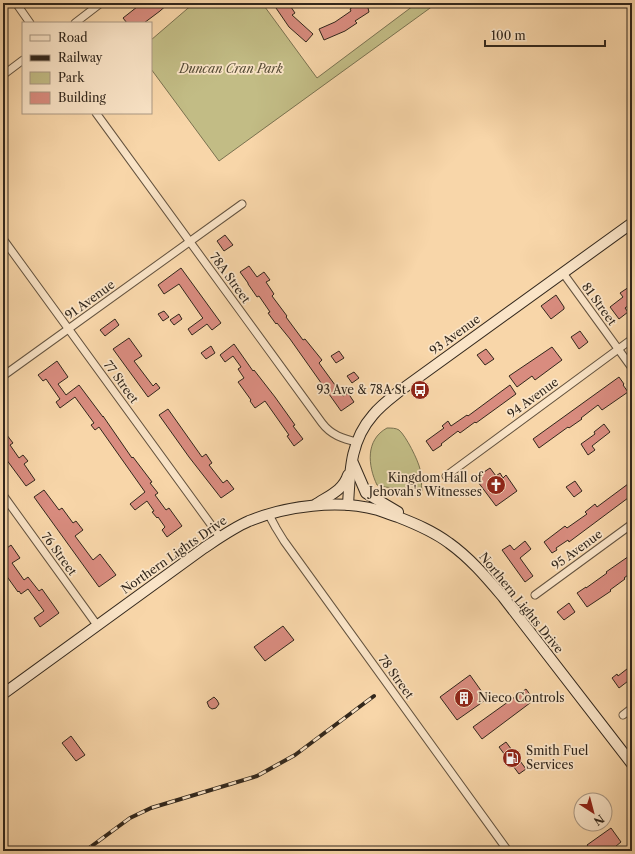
<svg xmlns="http://www.w3.org/2000/svg" width="635" height="854" viewBox="0 0 635 854" font-family="'Libre Caslon Text',serif">
	<style>
		.green { fill: #c2bc85; stroke: #7a7250 }
		.building { fill: #d98c7f; stroke: #32271c }
		.lines { fill: none; stroke-linecap: round; stroke-linejoin: round }
		.street-casing { stroke: #64533f; stroke-width: 9 }
		.secondary-casing { stroke: #32271c; stroke-width: 12 }
		.street { stroke: #fae4c7; stroke-width: 7 }
		.secondary { stroke: #fae4c7; stroke-width: 10 }
		.rail-casing { stroke: #32271c; stroke-width: 4 }
		.rail { stroke: #fae4c7; stroke-width: 2.5; stroke-dasharray: 8; stroke-linecap: butt }
		.labels { text-anchor: middle; stroke-width: 3.5; stroke-linejoin: round; paint-order: stroke }
		.park-label { font-size: 12px; font-style: italic; fill: #564c36; stroke: #fae4c7 }
		.street-label { font-size: 12px; fill: #32271c; stroke: #fae4c7 }
		.poi-label { font-size: 12px; fill: #32271c; stroke: #fae4c7; text-anchor: end }
	</style>
	<rect width="100%" height="100%" fill="#f8d6a9"/>
	<filter id="stains"><feTurbulence type="fractalNoise" baseFrequency=".005" numOctaves="4"/><feColorMatrix values="0 0 0 0 .2 0 0 0 0 .09 0 0 0 0 .02 0 0 0 .5 -.17"/></filter>
	<radialGradient id="worn" r=".72"><stop offset=".6" stop-color="#630" stop-opacity="0"/><stop offset="1" stop-color="#630" stop-opacity=".3"/></radialGradient>
	<g class="green">
		<polygon points="194,3 262,3 317,78 417,3 437,3 219,161 151,69 151,40"/>
		<path d="M387,428C391,428 396,428 399,430C406,436 418,460 420,469C422,476 421,484 422,491L385,487L377,485C368,466 365,440 387,428Z"/>
	</g>
	<g class="building">
		<polygon points="142,3 169,3 160,11 144,23 127,23 123,18"/>
		<polygon points="283,3 297,3 291,7 295,13 292,15 313,34 306,42 289,27 276,8"/>
		<polygon points="358,3 375,3 368,8 369,12 355,21 357,23 345,31 324,40 319,29 335,22 351,11 350,9"/>
		<polygon points="225,235 233,245 224,251 217,241"/>
		<polygon points="249,266 257,277 264,272 270,280 266,282 274,294 272,296 287,316 286,317 303,340 305,339 322,360 319,363 343,396 348,393 354,402 341,411 290,339 277,323 276,324 268,313 270,312 259,296 257,297 248,284 248,283 240,272"/>
		<polygon points="181,268 221,323 212,330 207,324 192,335 188,329 203,318 202,317 179,284 164,294 158,285"/>
		<polygon points="632,285 632,303 625,308 628,312 619,319 610,307 623,297 620,293"/>
		<polygon points="556,295 564,307 564,309 551,319 541,306"/>
		<polygon points="164,311 169,317 163,321 158,314"/>
		<polygon points="179,314 182,319 174,325 170,320"/>
		<polygon points="115,319 119,325 105,336 100,330"/>
		<polygon points="580,331 588,342 579,349 571,337"/>
		<polygon points="129,338 142,356 134,361 153,386 156,383 160,388 148,397 113,349"/>
		<polygon points="234,344 253,371 254,370 275,397 295,425 293,426 303,439 294,446 287,436 289,435 265,401 255,408 250,401 251,400 238,382 244,378 238,369 241,367 233,356 225,362 220,355"/>
		<polygon points="211,346 215,353 206,359 201,353"/>
		<polygon points="552,347 562,360 535,380 532,376 517,387 509,376"/>
		<polygon points="486,349 494,359 485,365 477,355"/>
		<polygon points="339,351 344,358 336,363 331,356"/>
		<polygon points="57,361 68,377 58,384 66,395 79,385 103,417 103,416 132,458 133,457 152,482 150,483 158,493 155,495 166,510 169,508 182,526 167,537 162,530 165,527 158,517 157,518 152,512 154,511 147,501 135,510 130,504 145,492 99,427 95,430 91,425 94,423 75,397 60,408 56,402 60,399 46,379 43,381 38,375"/>
		<polygon points="354,372 359,378 352,383 347,376"/>
		<polygon points="619,377 624,384 623,385 628,392 602,410 598,405 581,418 582,419 569,428 568,427 539,448 533,439"/>
		<polygon points="510,385 516,394 476,423 475,422 460,433 458,431 441,444 442,445 433,451 426,441 444,428 442,426 448,421 451,426 467,415 468,416 495,396"/>
		<polygon points="168,409 202,457 206,454 212,463 209,465 223,483 227,480 234,489 221,498 189,457 159,415"/>
		<polygon points="604,424 610,432 592,446 595,450 588,455 581,444 595,434 594,432"/>
		<polygon points="3,430 13,443 10,445 19,458 23,455 28,461 24,464 35,480 26,486 3,455"/>
		<polygon points="490,468 496,476 500,473 503,478 506,475 517,491 496,506 475,478"/>
		<polygon points="575,481 582,491 574,497 566,487"/>
		<polygon points="632,481 632,495 569,542 568,540 556,548 557,550 552,553 544,542 565,526 567,528 587,514 585,512 595,504 597,507"/>
		<polygon points="44,490 59,510 62,508 73,523 76,521 83,530 75,536 93,560 100,554 116,575 99,587 34,497"/>
		<polygon points="525,541 531,549 520,558 533,576 525,582 502,550 510,545 514,550"/>
		<polygon points="11,545 20,558 12,563 24,580 28,577 39,591 42,589 59,613 40,627 34,618 44,611 28,589 21,594 19,591 18,592 3,571 3,551"/>
		<polygon points="632,554 632,572 624,578 625,579 610,590 611,591 587,607 577,593 586,587 586,588 607,573 606,572"/>
		<polygon points="569,603 575,612 564,620 557,612"/>
		<polygon points="283,626 294,640 265,661 254,647"/>
		<polygon points="632,665 632,678 619,688 612,678 617,674 618,676"/>
		<polygon points="470,675 487,699 457,720 440,697"/>
		<polygon points="526,689 534,700 482,739 473,727"/>
		<polygon points="214,697 217,700 219,704 216,708 212,709 209,707 207,702"/>
		<polygon points="71,736 85,755 76,761 62,743"/>
		<polygon points="506,742 526,769 519,774 499,747"/>
		<polygon points="611,828 621,842 610,851 591,851 587,845"/>
	</g>
	<g class="lines">
		<g class="street-casing">
			<g id="street">
				<polyline points="16,3 30,23"/>
				<polyline points="75,23 101,3"/>
				<polyline points="3,75 23,60"/>
				<path d="M96,113L322,423C331,435 343,439 357,442"/>
				<polyline points="3,239 220,537"/>
				<polyline points="563,273 632,368"/>
				<polyline points="3,376 242,204"/>
				<polyline points="446,476 632,339"/>
				<polyline points="3,495 97,625"/>
				<polyline points="269,515 276,528 284,541 508,851"/>
				<polyline points="535,595 632,524"/>
				<polyline points="623,715 632,708"/>
			</g>
		</g>
		<g class="secondary-casing">
			<g id="secondary">
				<polyline points="353,463 366,493 398,512"/>
				<path d="M315,505C328,496 343,491 348,475"/>
				<path d="M348,505C350,472 350,441 373,415C381,405 391,398 401,390L632,223"/>
				<path d="M3,694L204,548C219,538 233,528 249,521C286,506 338,499 378,510C384,512 391,515 398,517C416,524 433,531 449,543C470,558 486,577 503,597L632,764"/>
			</g>
		</g>
		<use href="#street" class="street"/>
		<use href="#secondary" class="secondary"/>
		<g class="rail-casing">
			<polyline id="rail" points="85,851 130,818 151,808 257,776 295,755 374,696"/>
		</g>
		<use href="#rail" class="rail"/>
	</g>
	<defs>
		<g id="bus-disc" transform="scale(1)"><circle r="9.5" fill="#8f2418" stroke="#fae4c7"/><path d="M-5-6H5V4H4V6H2V4H-2V6H-4V4H-5ZM-3.5-4V0h7V-4ZM-3.5 1.2v1.5H-2V1.2ZM2 1.2v1.5H3.5V1.2Z" fill="#fff"/></g>
		<g id="church-disc" transform="scale(1)"><circle r="9.5" fill="#8f2418" stroke="#fae4c7"/><path d="M-1.2-6h2.4v3.5h3.3v2.4h-3.3V6h-2.4V-.1h-3.3v-2.4h3.3Z" fill="#fff"/></g>
		<g id="building-disc" transform="scale(1)"><circle r="9.5" fill="#8f2418" stroke="#fae4c7"/><path d="M-4-6H4V6H1V3H-1V6H-4ZM-2.5-4.3h1.7v1.8h-1.7ZM.8-4.3h1.7v1.8H.8ZM-2.5-1h1.7V.8h-1.7ZM.8-1h1.7V.8H.8Z" fill="#fff"/></g>
		<g id="fuel-disc" transform="scale(1)"><circle r="9.5" fill="#8f2418" stroke="#fae4c7"/><path d="M-5.5-6h7V0h2V4h1.3V-2.5L3-4.5l.8-.8L6-3V5H2.5V1h-1V6h-7ZM-4.2-4.7v3.2H.2V-4.7Z" fill="#fff"/></g>
	</defs>
	<g fill-rule="evenodd">
		<use href="#bus-disc" x="420" y="390"/>
		<use href="#church-disc" x="496" y="485"/>
		<use href="#building-disc" x="464" y="698"/>
		<use href="#fuel-disc" x="512" y="758"/>
	</g>
	<g class="labels">
		<g class="park-label">
			<text x="231" y="73">Duncan Cran Park</text>
		</g>
		<g class="street-label">
			<text transform="translate(230 278) rotate(54)" y="4">78A Street</text>
			<text transform="translate(90 300) rotate(-36)" y="4">91 Avenue</text>
			<text transform="translate(599 304) rotate(54)" y="4">81 Street</text>
			<text transform="translate(455 335) rotate(-36)" y="4">93 Avenue</text>
			<text transform="translate(121 382) rotate(54)" y="4">77 Street</text>
			<text transform="translate(533 398) rotate(-36)" y="4">94 Avenue</text>
			<text transform="translate(577 550) rotate(-36)" y="4">95 Avenue</text>
			<text transform="translate(59 554) rotate(54)" y="4">76 Street</text>
			<text transform="translate(174 555) rotate(-35)" y="4">Northern Lights Drive</text>
			<text transform="translate(521 603) rotate(51)" y="4">Northern Lights Drive</text>
			<text transform="translate(396 677) rotate(54)" y="4">78 Street</text>
		</g>
		<g class="poi-label">
			<text x="406" y="394">93 Ave &amp; 78A St</text>
			<text x="482" y="482">Kingdom Hall of<tspan x="482" dy="14">Jehovah's Witnesses</tspan></text>
			<text x="478" y="702" text-anchor="start">Nieco Controls</text>
			<text x="526" y="755" text-anchor="start">Smith Fuel<tspan x="526" dy="14">Services</tspan></text>
		</g>
	</g>
	<rect width="635" height="854" fill="none" stroke="#f8d6a9" stroke-width="16"/>
	<rect x="4" y="4" width="627" height="846" fill="none" stroke="#32271c" stroke-width="2"/>
	<rect x="8" y="8" width="619" height="838" fill="none" stroke="#32271c"/>
	<rect x="22" y="22" width="130" height="92" fill="#fae4c7" stroke="#aa9883"/>
	<rect x="30" y="35" width="20" height="6" fill="#fae4c7" stroke="#aa9883"/>
	<text x="58" y="42" font-size="12" fill="#32271c">Road</text>
	<rect x="30" y="55" width="20" height="6" fill="#32271c" stroke="#aa9883"/>
	<text x="58" y="62" font-size="12" fill="#32271c">Railway</text>
	<rect x="30" y="72" width="20" height="12" fill="#c2bc85" stroke="#aa9883"/>
	<text x="58" y="82" font-size="12" fill="#32271c">Park</text>
	<rect x="30" y="92" width="20" height="12" fill="#d98c7f" stroke="#aa9883"/>
	<text x="58" y="102" font-size="12" fill="#32271c">Building</text>
	<g transform="translate(593 812) rotate(144)"><circle r="19" fill="#fae4c7" stroke="#aa9883"/>
	<path d="M0-3L7 15L0 10L-7 15Z" fill="#8f2418"/>
	<text y="-6" font-size="11" font-weight="bold" text-anchor="middle" fill="#32271c">N</text>
	</g>
	<path d="M485 40v6h120v-6" fill="none" stroke="#32271c" stroke-width="2"/>
	<text x="491" y="40" font-size="12" fill="#32271c" stroke="#fae4c7" stroke-width="3" paint-order="stroke">100 m</text>
	<rect width="100%" height="100%" filter="url(#stains)"/>
	<rect width="100%" height="100%" fill="url(#worn)"/>
</svg>
